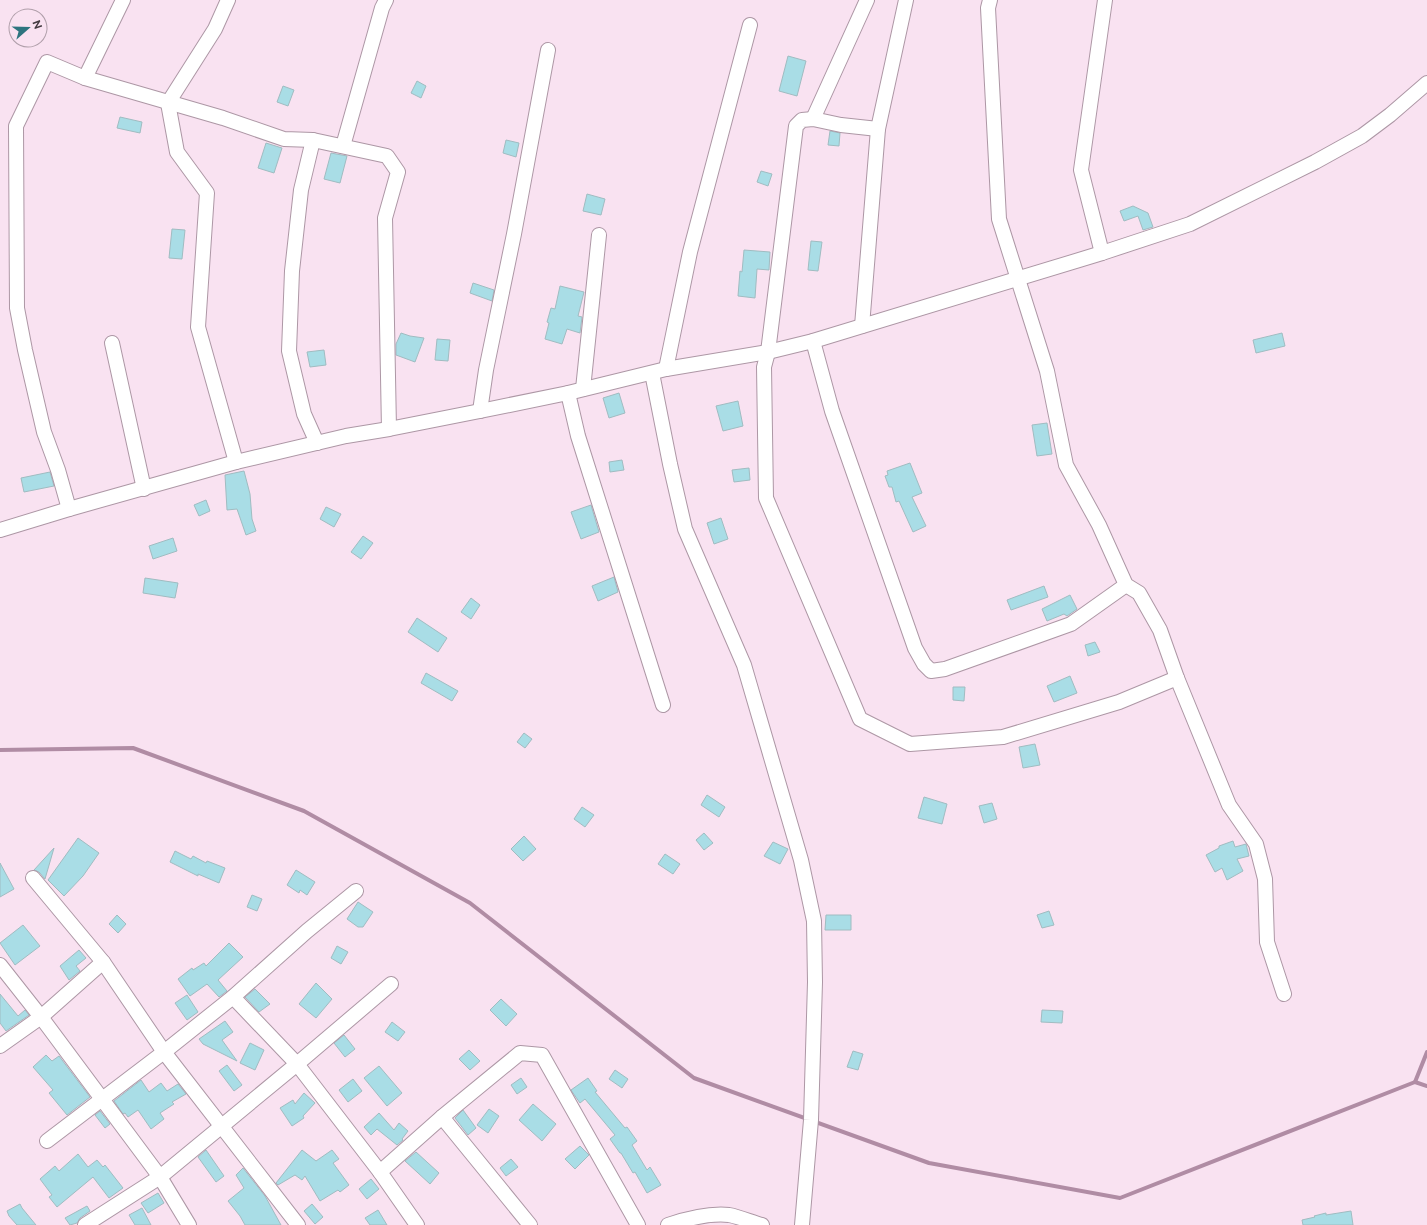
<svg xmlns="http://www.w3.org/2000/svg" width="1427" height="1225" viewBox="0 0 1427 1225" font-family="Raleway,sans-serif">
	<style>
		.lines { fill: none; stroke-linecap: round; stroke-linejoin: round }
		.stream { stroke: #b08ca4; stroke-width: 4 }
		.building { fill: #a9dde6; stroke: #a0bcc1 }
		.minor-casing { stroke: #ad97a5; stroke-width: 16 }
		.minor { stroke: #fff; stroke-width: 14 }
	</style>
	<rect width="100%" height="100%" fill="#f9e2f1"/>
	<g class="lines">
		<g class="stream">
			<polyline points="0,750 133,748 304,811 470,903 694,1078 929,1163 1120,1198 1415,1082 1427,1086"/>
			<polyline points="1415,1082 1427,1052"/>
		</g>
	</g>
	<g class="building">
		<polygon points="788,56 806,61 797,96 779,91"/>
		<polygon points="417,81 426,86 421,98 411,93"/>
		<polygon points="283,86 294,90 288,106 277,102"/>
		<polygon points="120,117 142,122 140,133 117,128"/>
		<polygon points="830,131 840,133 839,146 828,145"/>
		<polygon points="506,140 519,143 516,157 503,153"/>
		<polygon points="266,143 282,148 274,173 258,168"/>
		<polygon points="331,153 347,156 340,183 324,179"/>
		<polygon points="761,171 772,174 768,186 757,182"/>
		<polygon points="587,194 605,199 601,215 583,211"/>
		<polygon points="1133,206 1148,213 1153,227 1143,230 1138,216 1124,221 1120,211"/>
		<polygon points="172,229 185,230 182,259 169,258"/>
		<polygon points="811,241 822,242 818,271 808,270"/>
		<polygon points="744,250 770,252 769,270 757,269 755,298 738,296 740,271 742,272"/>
		<polygon points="473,283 494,290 492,301 470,293"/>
		<polygon points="560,286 584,292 578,316 582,317 580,333 567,329 562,344 545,339 549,323 547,322 551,308 555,309"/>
		<polygon points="401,333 410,336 424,338 415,362 396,355 396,344"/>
		<polygon points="1282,333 1285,346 1256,353 1253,340"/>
		<polygon points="437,339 450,340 448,361 435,360"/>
		<polygon points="324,350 326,365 310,367 307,352"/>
		<polygon points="619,393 625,413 609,418 603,398"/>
		<polygon points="738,401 743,426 723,431 716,406"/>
		<polygon points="1047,423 1052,454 1037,456 1032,425"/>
		<polygon points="622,460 624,470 610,472 609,462"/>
		<polygon points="910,463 922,493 912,497 926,526 913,532 899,501 896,502 892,487 889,487 885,476 888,475 887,471"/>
		<polygon points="749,468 750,480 734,482 732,470"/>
		<polygon points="244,471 250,494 252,519 256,531 246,535 237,509 227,510 225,475"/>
		<polygon points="50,472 54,486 24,492 21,478"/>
		<polygon points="206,500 210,511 199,516 194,505"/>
		<polygon points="591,505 599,532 581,539 571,512"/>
		<polygon points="326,507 341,514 334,527 320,519"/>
		<polygon points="721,518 728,539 714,544 707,523"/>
		<polygon points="363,536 373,543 361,559 351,552"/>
		<polygon points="173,538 177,551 153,559 149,546"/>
		<polygon points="614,577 618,592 598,601 592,586"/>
		<polygon points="145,578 178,583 175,598 143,593"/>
		<polygon points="1044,586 1048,597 1011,610 1007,600"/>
		<polygon points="1070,595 1077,609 1067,616 1064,614 1047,621 1042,609"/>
		<polygon points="471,598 480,605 471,619 461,612"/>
		<polygon points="417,618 447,638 438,652 408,632"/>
		<polygon points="1095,642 1100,652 1088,656 1085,645"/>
		<polygon points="426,673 458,691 452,701 421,683"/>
		<polygon points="1070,676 1077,693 1054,702 1047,686"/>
		<polygon points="953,687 965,687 964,701 953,700"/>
		<polygon points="524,733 532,739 525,748 517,742"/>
		<polygon points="1035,744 1040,765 1023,768 1019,747"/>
		<polygon points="707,795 725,807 719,817 701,805"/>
		<polygon points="924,797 947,804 942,824 918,818"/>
		<polygon points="992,803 997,819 984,823 979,806"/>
		<polygon points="582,807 594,815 585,827 574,819"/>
		<polygon points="704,833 713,843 704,850 696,840"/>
		<polygon points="524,836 536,849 523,861 511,849"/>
		<polygon points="78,838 99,853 83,876 64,896 48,880"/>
		<polygon points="1233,841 1235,847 1246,844 1249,856 1237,859 1243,871 1227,880 1222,868 1215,872 1206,855 1219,848 1219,846"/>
		<polygon points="773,842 788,849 780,864 764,856"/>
		<polygon points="54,848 45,879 39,872 34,870"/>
		<polygon points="175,851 191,859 193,856 206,863 207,861 225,868 219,883 198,874 198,876 170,862"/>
		<polygon points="665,854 680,864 673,874 658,864"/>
		<polygon points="0,863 14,889 0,897"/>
		<polygon points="296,870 315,882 307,895 300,890 299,893 287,885"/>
		<polygon points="252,895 262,899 257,911 247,907"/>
		<polygon points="358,902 373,912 363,927 358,927 347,919"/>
		<polygon points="1049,911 1054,925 1042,928 1037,915"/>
		<polygon points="117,915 126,924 118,933 109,924"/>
		<polygon points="826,915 851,915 851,930 825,930"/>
		<polygon points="23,925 40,946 15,965 0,943"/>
		<polygon points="229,943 243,957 218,980 227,991 219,997 207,984 190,996 178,979 192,968 193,970 204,963 206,966"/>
		<polygon points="337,946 348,952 341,964 331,958"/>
		<polygon points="79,950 86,958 76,966 80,971 69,980 60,966"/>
		<polygon points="316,983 332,999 316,1018 299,1004"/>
		<polygon points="255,989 270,1004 259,1012 245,997"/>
		<polygon points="0,994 18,1016 25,1010 29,1015 6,1031 0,1023"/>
		<polygon points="187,995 198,1012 187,1020 175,1003"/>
		<polygon points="501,999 517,1014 506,1026 490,1010"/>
		<polygon points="1042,1010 1063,1011 1062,1023 1041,1022"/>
		<polygon points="225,1021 233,1032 222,1040 237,1061 203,1044 199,1039"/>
		<polygon points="392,1022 405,1032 398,1041 385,1032"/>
		<polygon points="344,1035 355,1049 345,1057 334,1043"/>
		<polygon points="250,1043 264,1050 255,1070 240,1063"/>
		<polygon points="469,1050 480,1061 470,1070 459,1059"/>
		<polygon points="853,1051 863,1054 858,1070 847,1067"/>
		<polygon points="46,1055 52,1061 59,1056 90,1097 67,1115 49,1093 53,1090 33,1067"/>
		<polygon points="227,1065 242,1085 234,1091 219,1071"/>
		<polygon points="379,1066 402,1093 387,1106 364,1078"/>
		<polygon points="615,1070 628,1079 622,1088 609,1079"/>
		<polygon points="521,1078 527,1087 517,1094 511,1085"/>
		<polygon points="588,1078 597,1091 595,1092 625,1128 627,1127 637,1141 632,1145 647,1170 650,1167 661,1185 647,1193 635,1172 633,1173 621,1153 620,1153 610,1139 615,1135 585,1099 580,1103 573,1093 571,1090"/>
		<polygon points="353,1079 362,1091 348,1102 339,1090"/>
		<polygon points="141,1080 149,1092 161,1083 167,1091 178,1084 186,1094 172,1102 174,1104 160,1113 164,1119 151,1129 138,1110 128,1117 125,1113 123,1114 114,1101"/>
		<polygon points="304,1093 315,1103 303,1116 304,1118 292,1126 280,1108 293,1100 295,1104"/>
		<polygon points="533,1104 556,1124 542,1141 519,1120"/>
		<polygon points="489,1109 499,1116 488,1133 477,1125"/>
		<polygon points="463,1110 476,1128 468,1135 455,1118"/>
		<polygon points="100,1111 110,1124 105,1128 95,1115"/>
		<polygon points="379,1113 394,1130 399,1123 408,1131 402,1139 403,1140 397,1145 377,1129 371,1135 364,1127"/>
		<polygon points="580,1146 589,1155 575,1169 565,1159"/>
		<polygon points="206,1150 224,1176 216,1182 198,1157"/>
		<polygon points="302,1150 316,1161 332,1150 339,1159 333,1163 349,1185 340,1192 338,1190 320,1201 305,1176 302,1180 295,1175 278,1185 276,1183"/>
		<polygon points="416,1152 439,1173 430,1184 405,1161"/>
		<polygon points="78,1154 88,1167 97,1160 103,1167 105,1165 123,1188 109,1198 93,1177 57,1207 49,1197 52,1195 40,1179 55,1166 59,1171"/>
		<polygon points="511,1159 518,1167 506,1176 500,1168"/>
		<polygon points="243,1168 265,1196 281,1225 245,1225 240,1216 228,1201 244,1188 236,1175"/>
		<polygon points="371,1179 379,1189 367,1199 359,1189"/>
		<polygon points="158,1193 164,1203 148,1213 141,1203"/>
		<polygon points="20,1204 22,1208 36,1225 17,1225 9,1216 7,1211"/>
		<polygon points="312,1204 323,1217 315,1224 304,1211"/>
		<polygon points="87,1206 90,1211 80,1218 77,1223 70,1225 65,1218"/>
		<polygon points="142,1208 151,1225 135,1225 129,1215"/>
		<polygon points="378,1210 387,1225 370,1225 365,1218"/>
		<polygon points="1351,1211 1353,1225 1303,1225 1302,1220 1315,1217 1314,1216 1326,1213 1326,1215"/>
	</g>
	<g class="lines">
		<g class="minor-casing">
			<g id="minor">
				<polyline points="228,0 215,29 168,103 177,152 207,193 198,327 236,462"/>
				<polyline points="990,0 988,8 999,219 1047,371 1066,465 1099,525 1126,585 1139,593 1160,630 1177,678 1229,805 1256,844 1265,879 1267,942 1284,994"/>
				<polyline points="85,78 123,0"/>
				<polyline points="813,119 867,0"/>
				<polyline points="878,129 841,125 813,119 802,120 796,126 768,352 764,367 766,498 860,719 910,744 1003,737 1119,702 1177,678"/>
				<polyline points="313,140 301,190 292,271 289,351 304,414 317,443"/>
				<polyline points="343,146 382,8 386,0"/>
				<polyline points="1102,253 1081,170 1105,0"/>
				<polyline points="862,326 878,129 906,0"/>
				<polyline points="813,341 832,411 915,648 924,664 931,671 945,669 1071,624 1126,585"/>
				<polyline points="112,343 144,489"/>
				<polyline points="666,369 690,252 750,25"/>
				<polyline points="652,373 670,464 685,529 744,665 801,860 814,921 815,982 811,1120 802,1225"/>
				<polyline points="583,389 599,235"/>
				<polyline points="568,393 578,436 663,705"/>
				<polyline points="480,411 486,370 514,234 548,50"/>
				<polyline points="69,509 58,470 44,432 25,350 17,308 16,126 47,62 85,78 223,118 284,139 313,140 387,156 398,172 385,218 389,429"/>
				<polyline points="0,530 69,509 236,462 346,436 389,429 480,411 568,393 666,369 768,352 813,341 1102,253 1190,224 1315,162 1362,136 1390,115 1427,83"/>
				<polyline points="33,878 103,962 164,1052 298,1225"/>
				<polyline points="0,965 41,1017 160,1177 189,1225"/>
				<polyline points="233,997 297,1064 380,1172 417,1225"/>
				<polyline points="0,1046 41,1017 103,962"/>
				<polyline points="442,1117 530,1225"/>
				<polyline points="47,1141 164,1052 233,997 307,931 356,891"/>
				<polyline points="380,1172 442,1117 520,1053 542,1055 638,1225"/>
				<polyline points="85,1225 160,1177 297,1064 391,984"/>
				<path d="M668,1225C686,1219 710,1213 729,1215C740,1217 751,1222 762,1225"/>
			</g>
		</g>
		<use href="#minor" class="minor"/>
	</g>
	<g transform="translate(28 28) rotate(70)"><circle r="19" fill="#f9e2f1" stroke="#b09faa"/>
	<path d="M0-3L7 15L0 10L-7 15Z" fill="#2d747f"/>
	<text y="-6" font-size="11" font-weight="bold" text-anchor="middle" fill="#433a40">N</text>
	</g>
</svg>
